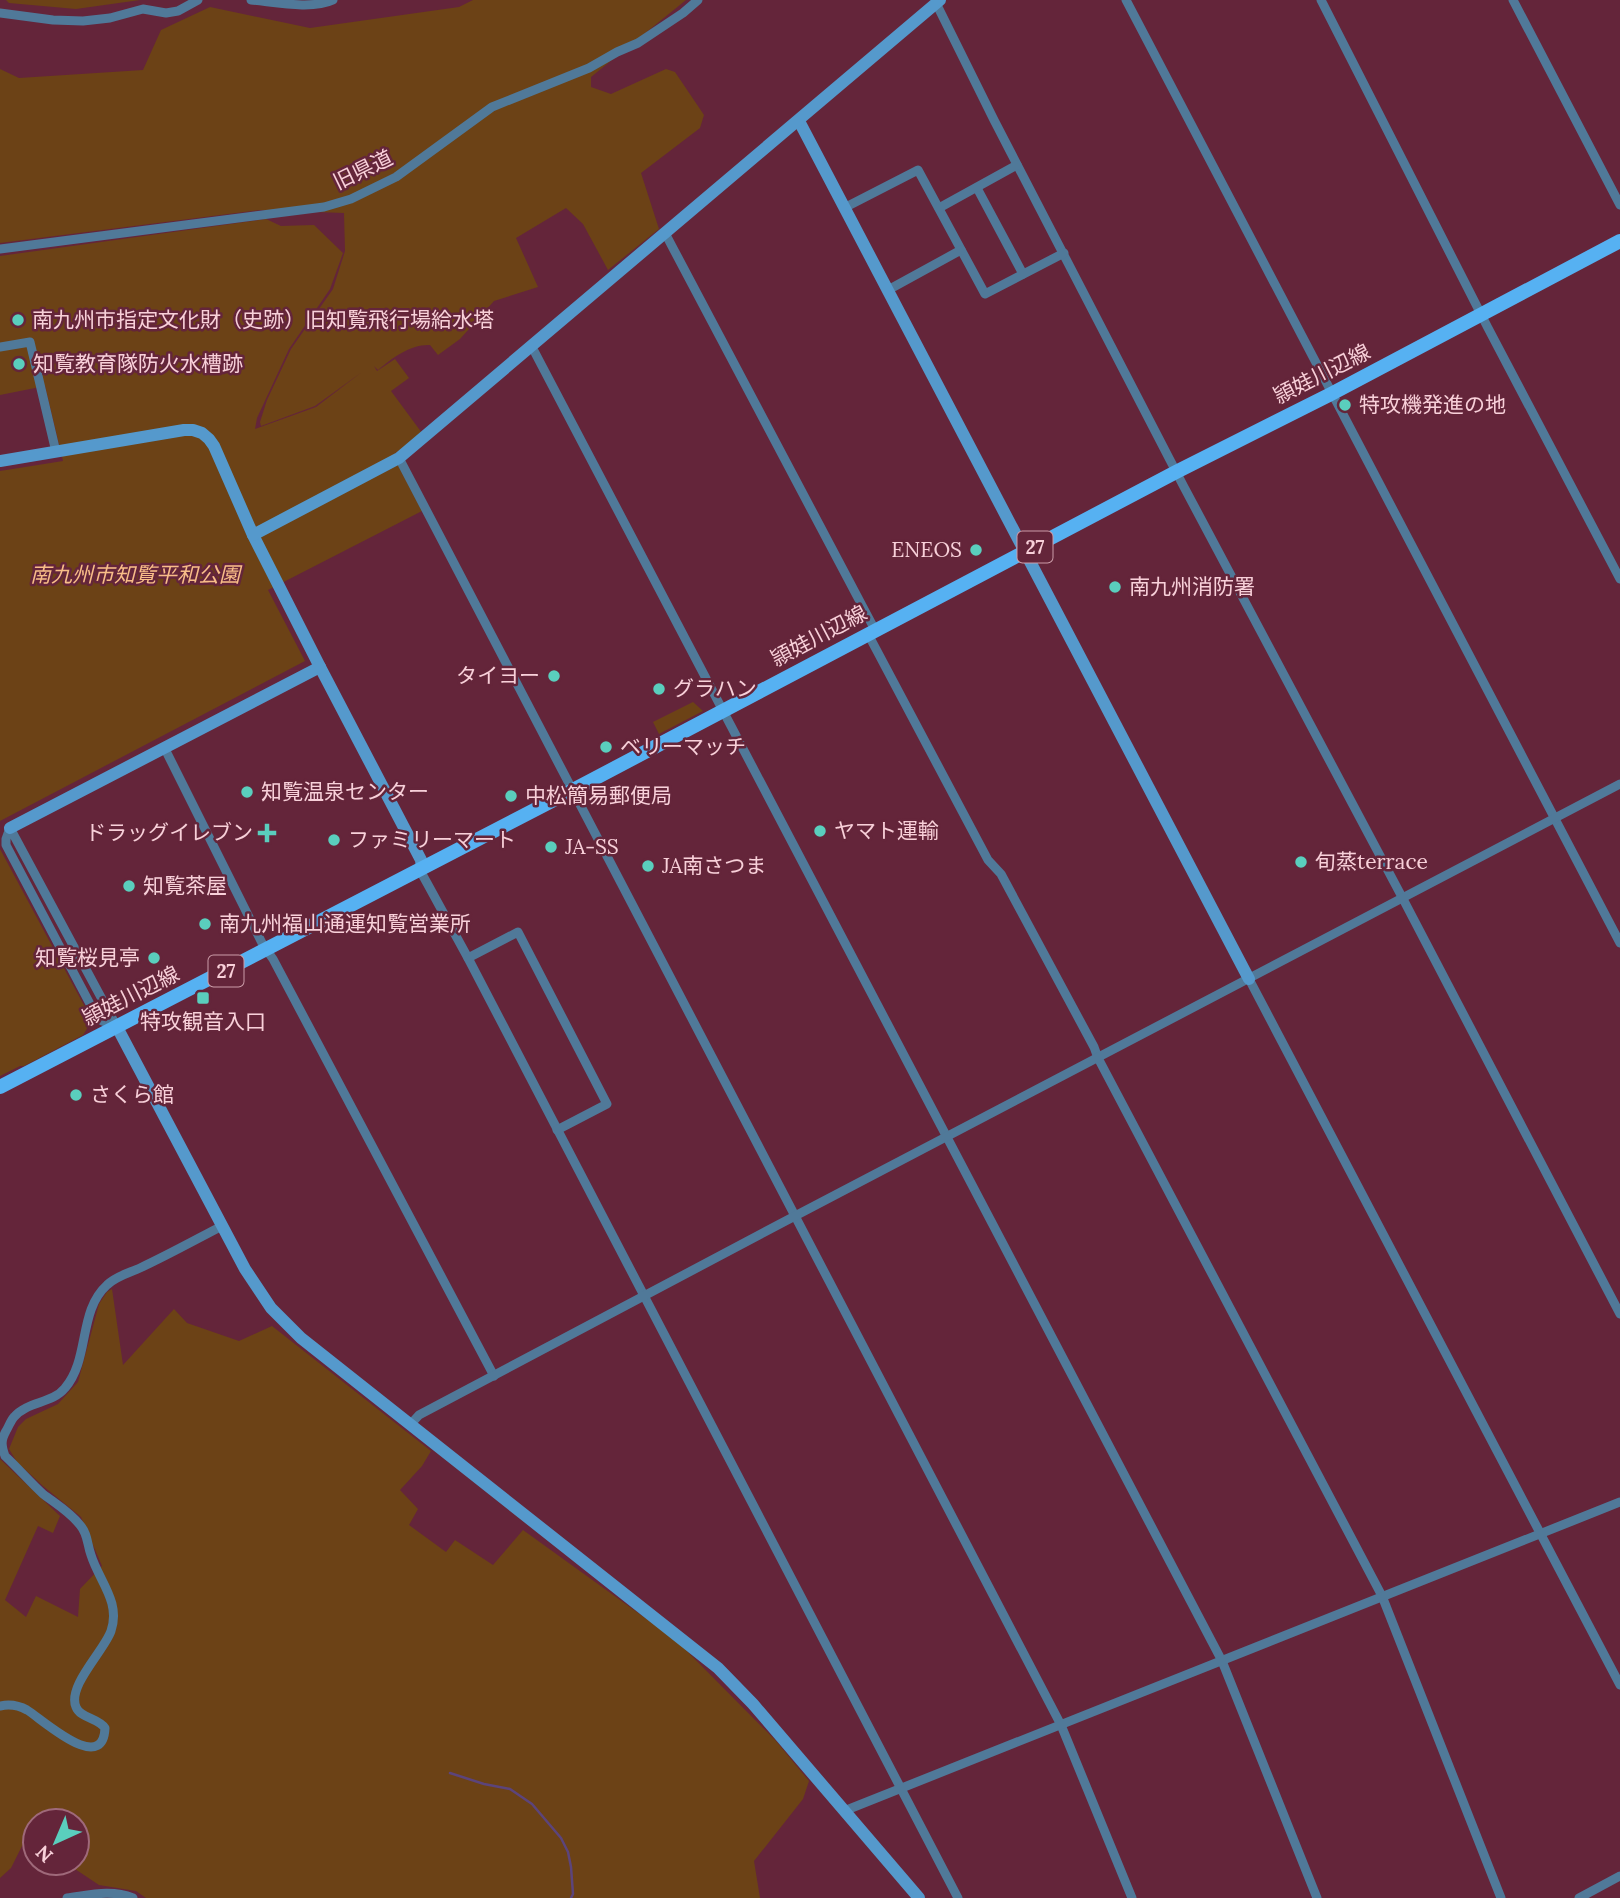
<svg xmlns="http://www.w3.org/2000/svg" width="1620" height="1898" viewBox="0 0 1620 1898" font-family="Lora,'Noto Sans JP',serif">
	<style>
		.green { fill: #6c4216 }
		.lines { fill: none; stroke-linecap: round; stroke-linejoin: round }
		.stream { stroke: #5c447b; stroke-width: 2.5 }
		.street { stroke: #507999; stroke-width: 9 }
		.secondary { stroke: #59c; stroke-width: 12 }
		.primary { stroke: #56b1f2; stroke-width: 14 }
		.poi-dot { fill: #5acebd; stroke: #64253a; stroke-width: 2.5 }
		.labels { text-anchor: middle; stroke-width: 5; stroke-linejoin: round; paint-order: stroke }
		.shield { fill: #64253a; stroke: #cc9da9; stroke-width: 2 }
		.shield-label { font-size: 19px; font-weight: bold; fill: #f8d0d9 }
		.street-label { font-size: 21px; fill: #f8d0d9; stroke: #64253a }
		.poi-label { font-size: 21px; fill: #f8d0d9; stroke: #64253a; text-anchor: start }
		.park-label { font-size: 21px; font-style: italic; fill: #f8bd88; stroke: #64253a }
	</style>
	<rect width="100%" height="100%" fill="#64253a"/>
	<g class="green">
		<polygon points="6,0 140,0 76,9 9,3"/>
		<path d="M473,0H686L591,77V87L611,94L666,69L675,72L704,115L700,128L641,173L659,229L608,270L583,224L566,208L516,238L538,287L494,301L460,339L438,355L430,345C411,344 392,358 378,370L374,366L377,371L395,359L409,378L391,391L422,433L393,455L422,511L268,590L305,661L0,821V471L63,461L45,386L0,395V256L266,219L281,226L314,225L343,253L330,289L289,349L257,418L255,429L316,407L362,372L315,406L261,426L260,422L267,400L291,349L333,289L345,251L344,213L260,210L0,243V69L19,78L143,70L161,30L210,7L310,28L459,7Z"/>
		<polygon points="693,702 703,711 659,734 653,722"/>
		<path d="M0,849L87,1011C90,1021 89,1027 83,1035L24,1066H20L0,1076Z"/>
		<polygon points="112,1289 123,1365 174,1309 187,1323 239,1341 272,1326 431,1451 422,1466 400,1490 418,1509 409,1525 446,1552 455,1540 493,1565 523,1530 677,1641 776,1741 809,1781 803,1799 754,1861 760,1898 146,1898 136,1891 99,1885 66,1863 77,1863 77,1821 35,1821 35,1845 24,1842 11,1868 0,1878 0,1459 60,1516 53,1533 38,1526 5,1600 26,1617 36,1596 78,1617 80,1589 102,1566 81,1517 43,1486 17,1462 9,1449 18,1427 26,1419 58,1404 78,1382 99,1304 107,1292"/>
	</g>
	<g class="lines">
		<polyline class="stream" points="450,1773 484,1784 510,1789 532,1804 561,1838 568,1852 571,1867 573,1894 571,1898"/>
		<g class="street">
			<path d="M251,0C274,2 312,10 333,0"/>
			<polyline points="1126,0 1620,943"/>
			<polyline points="1321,0 1488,328 1620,579"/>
			<polyline points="1513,0 1620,205"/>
			<polyline points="936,3 994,120 1184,487 1402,897 1620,1314"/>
			<polyline points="0,13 53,20 83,21 110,18 143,9 166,13 178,11 198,0"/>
			<polyline points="977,188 1023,274"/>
			<polyline points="844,208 918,170 985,294 1064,253"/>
			<polyline points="939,208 1017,165"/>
			<polyline points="665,233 875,630"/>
			<polyline points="0,249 324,207 351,199 396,177 492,107 589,68 617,52 638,43 683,13 698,0"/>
			<polyline points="888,290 961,250"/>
			<polyline points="0,347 30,342 56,452"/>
			<polyline points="532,347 1222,1661 1317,1898"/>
			<polyline points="399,458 1061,1725 1132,1898"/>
			<polyline points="868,634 988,860 1001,874 1094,1047 1098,1058 1382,1596 1501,1898"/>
			<polyline points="165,749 263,945 273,959 494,1376"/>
			<polyline points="10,828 6,839 6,845 98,1019 117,1027"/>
			<polyline points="10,828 117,1027"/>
			<polyline points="422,868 422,874 427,883 468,958 958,1898"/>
			<polyline points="468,958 518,932 607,1104 557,1130"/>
			<polyline points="1249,979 1620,1685"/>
			<polyline points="410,1425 419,1415 795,1216 1620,784"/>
			<path d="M0,1706C9,1704 18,1705 27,1710C42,1719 103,1776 105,1728C98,1718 80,1718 76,1707C67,1686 104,1651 111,1631C121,1602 99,1581 91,1555C87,1544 88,1534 80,1525C70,1512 56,1504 43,1494C30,1482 18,1468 5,1456C1,1445 1,1440 6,1431C9,1426 11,1420 14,1417C28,1401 52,1404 65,1388C90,1359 78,1311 107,1285C116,1276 129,1273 140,1268C168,1255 195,1240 222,1226"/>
			<polyline points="844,1811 1620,1502"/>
			<path d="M67,1898C90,1895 111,1889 133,1898"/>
			<polyline points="1579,1898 1620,1876"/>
		</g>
		<g class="secondary">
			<polyline points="799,121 1249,979"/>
			<polyline points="0,461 184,430 193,430 202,433 209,439 214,446 253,535 320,667 421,860 422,868"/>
			<polyline points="253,535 399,458 940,0"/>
			<polyline points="10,828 320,667"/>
			<polyline points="117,1027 245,1269 271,1308 301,1338 718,1668 753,1704 919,1898"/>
		</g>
		<polyline class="primary" points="0,1087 573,790 1176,472 1331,394 1620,241"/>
	</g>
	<g class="poi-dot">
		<circle cx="18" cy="320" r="7"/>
		<circle cx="19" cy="364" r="7"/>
		<circle cx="1345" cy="405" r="7"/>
		<circle cx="976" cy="550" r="7"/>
		<circle cx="1115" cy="587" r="7"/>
		<circle cx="554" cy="676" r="7"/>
		<circle cx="659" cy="689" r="7"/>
		<circle cx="606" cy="747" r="7"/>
		<circle cx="247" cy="792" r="7"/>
		<circle cx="511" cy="796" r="7"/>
		<circle cx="820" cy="831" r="7"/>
		<path d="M263.5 822.5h7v7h7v7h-7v7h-7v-7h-7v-7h7z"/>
		<circle cx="334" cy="840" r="7"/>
		<circle cx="551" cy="847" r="7"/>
		<circle cx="1301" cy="862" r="7"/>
		<circle cx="648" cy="866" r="7"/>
		<circle cx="129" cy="886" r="7"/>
		<circle cx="205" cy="924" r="7"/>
		<circle cx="154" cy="958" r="7"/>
		<rect x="196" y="991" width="14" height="14" rx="3.5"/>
		<circle cx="76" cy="1095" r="7"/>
	</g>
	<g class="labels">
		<g class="shield">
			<rect x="1017.5" y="531.5" width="35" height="31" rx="5"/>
			<rect x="208.5" y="955.5" width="35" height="31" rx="5"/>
		</g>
		<g class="shield-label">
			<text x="1035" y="554">27</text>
			<text x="226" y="978">27</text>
		</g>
		<g class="street-label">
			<text transform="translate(363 170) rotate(-26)" y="7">旧県道</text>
			<text transform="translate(1322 374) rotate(-27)" y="7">頴娃川辺線</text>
			<text transform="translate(819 636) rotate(-28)" y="7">頴娃川辺線</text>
			<text transform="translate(131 996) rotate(-27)" y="7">頴娃川辺線</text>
		</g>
		<g class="poi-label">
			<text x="32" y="327">南九州市指定文化財（史跡）旧知覧飛行場給水塔</text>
			<text x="33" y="371">知覧教育隊防火水槽跡</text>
			<text x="1359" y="412">特攻機発進の地</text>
			<text x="962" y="557" text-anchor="end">ENEOS</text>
			<text x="1129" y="594">南九州消防署</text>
			<text x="540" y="683" text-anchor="end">タイヨー</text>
			<text x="673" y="696">グラハン</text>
			<text x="620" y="754">ベリーマッチ</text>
			<text x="261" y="799">知覧温泉センター</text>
			<text x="525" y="803">中松簡易郵便局</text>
			<text x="834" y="838">ヤマト運輸</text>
			<text x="253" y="840" text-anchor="end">ドラッグイレブン</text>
			<text x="348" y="847">ファミリーマート</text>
			<text x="565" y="854">JA-SS</text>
			<text x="1315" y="869">旬蒸terrace</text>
			<text x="662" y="873">JA南さつま</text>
			<text x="143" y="893">知覧茶屋</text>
			<text x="219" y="931">南九州福山通運知覧営業所</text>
			<text x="140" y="965" text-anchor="end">知覧桜見亭</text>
			<text x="203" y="1029" text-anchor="middle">特攻観音入口</text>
			<text x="90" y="1102">さくら館</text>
		</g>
		<g class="park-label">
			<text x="135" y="582">南九州市知覧平和公園</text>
		</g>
	</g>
	<g transform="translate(56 1842) rotate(224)"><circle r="33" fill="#64253a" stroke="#9f697a" stroke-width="2"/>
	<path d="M0-5L12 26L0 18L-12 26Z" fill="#5acebd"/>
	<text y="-10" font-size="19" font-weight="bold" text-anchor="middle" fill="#f8d0d9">N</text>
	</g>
</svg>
